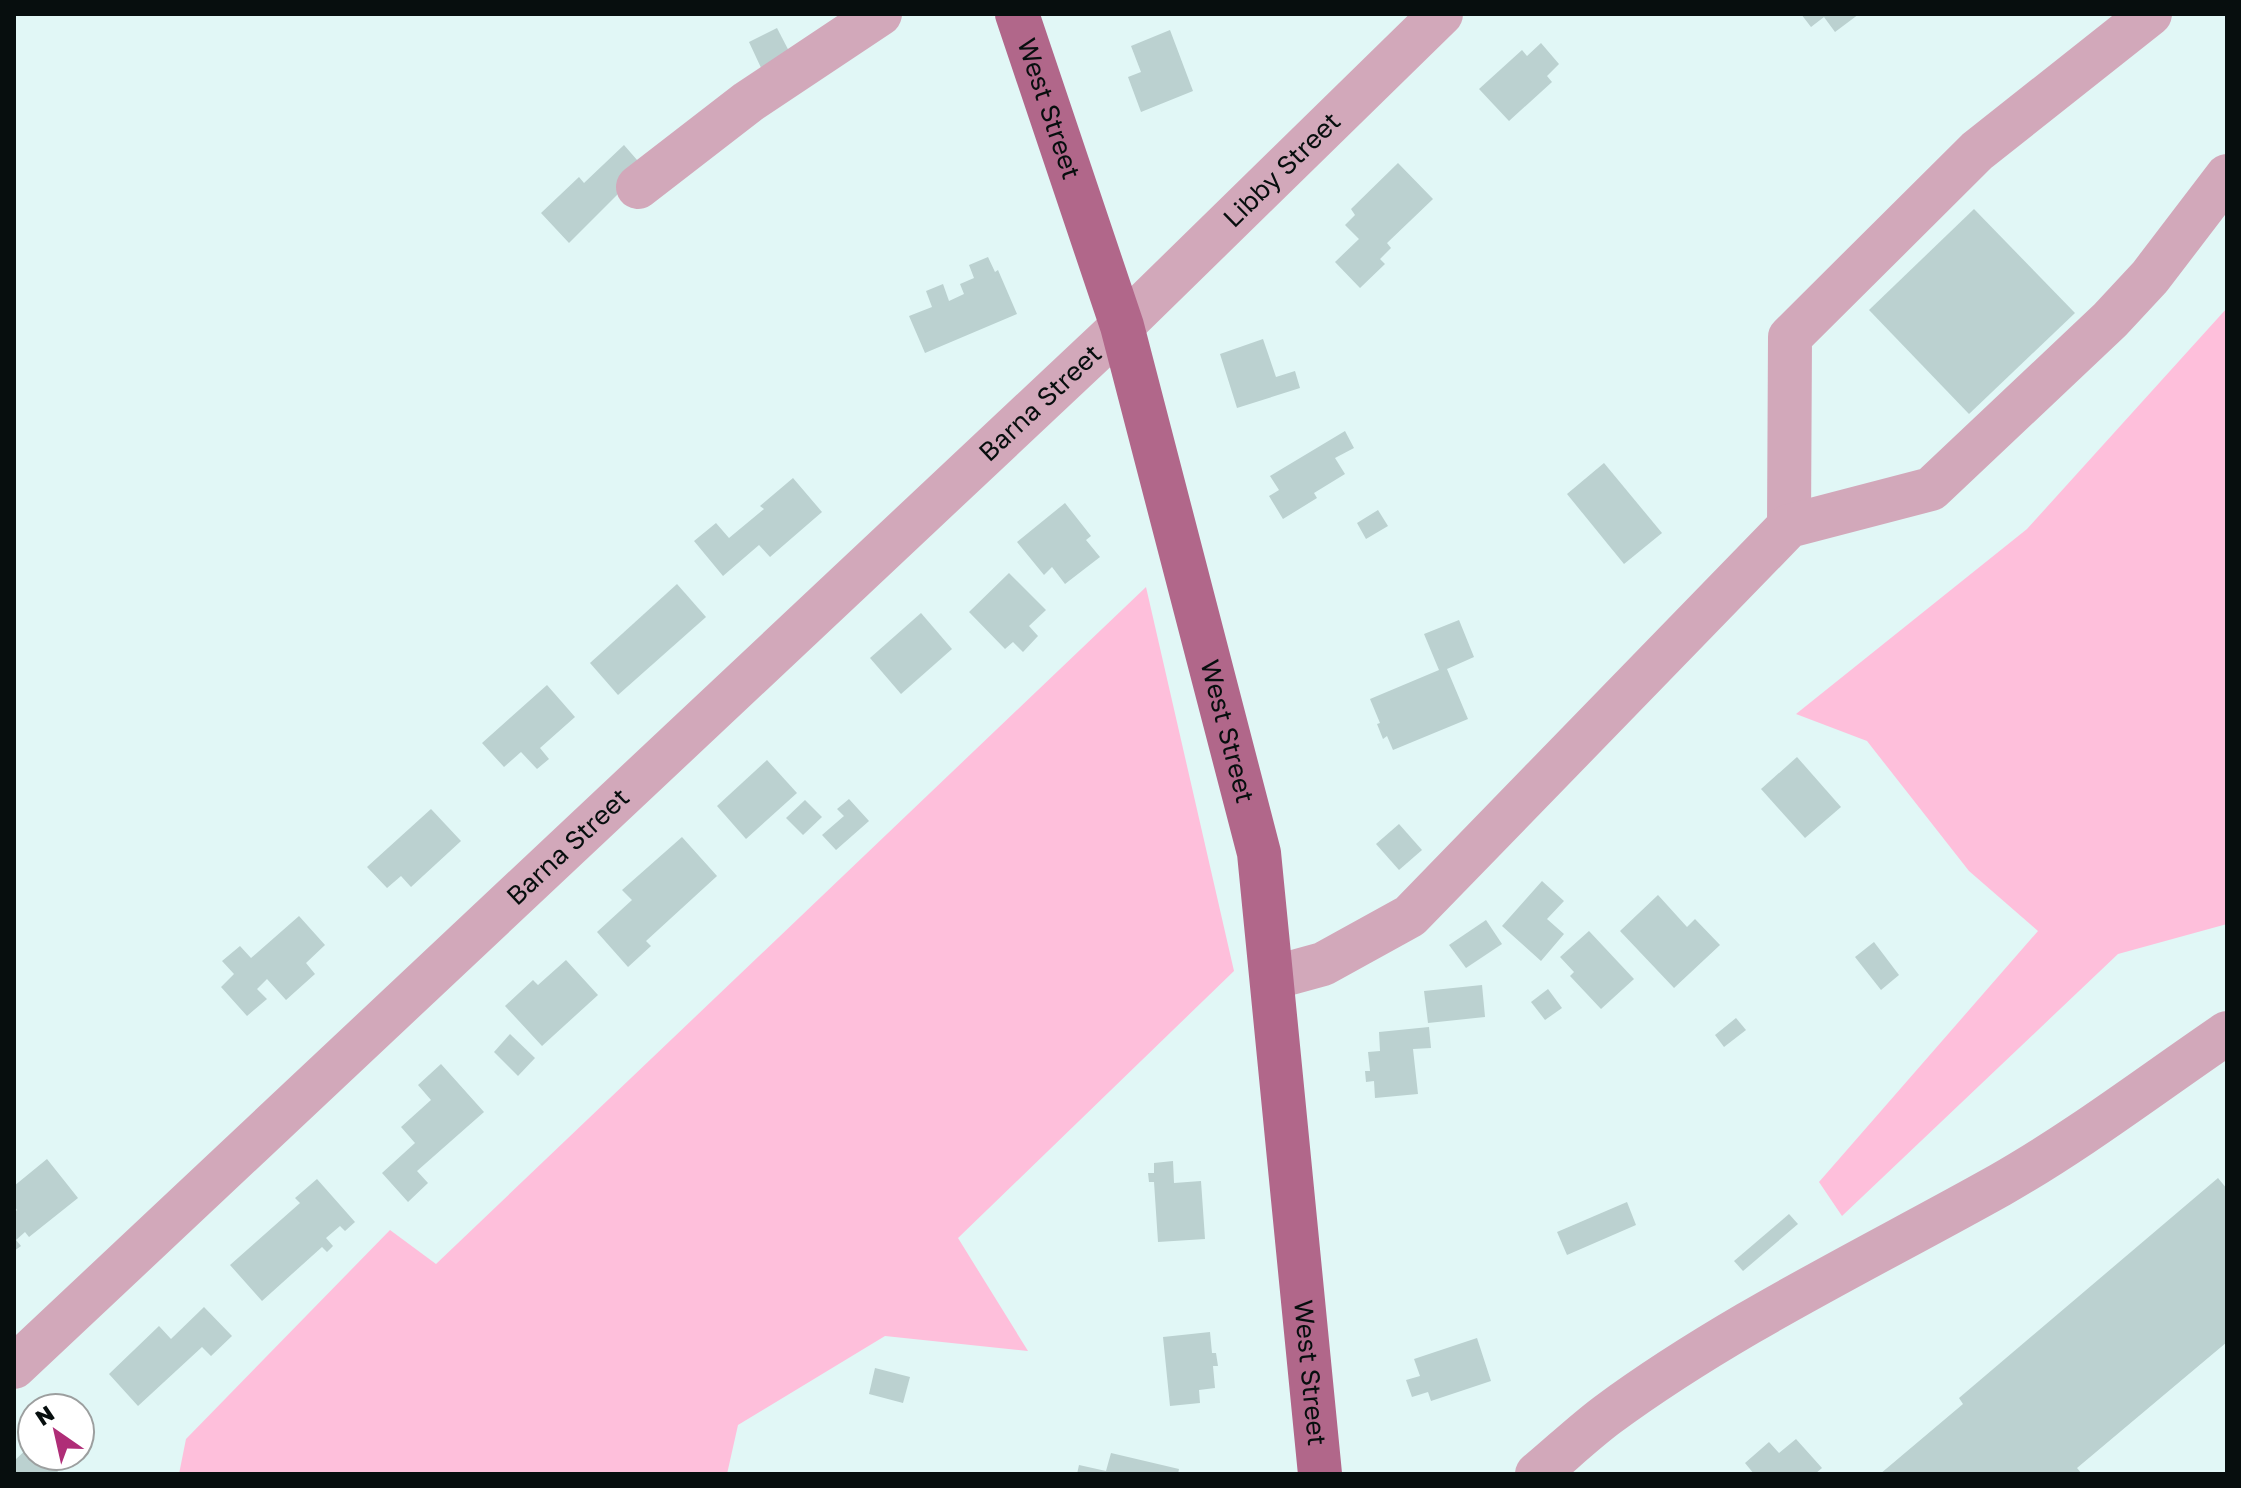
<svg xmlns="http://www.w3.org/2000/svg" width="2241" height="1488" viewBox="0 0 2241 1488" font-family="'Golos Text',sans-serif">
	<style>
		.green { fill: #febfdb }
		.building { fill: #bbd1d0 }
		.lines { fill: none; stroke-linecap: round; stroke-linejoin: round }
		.minor { stroke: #d2a8ba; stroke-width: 44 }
		.major { stroke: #b1678a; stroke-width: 44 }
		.labels { text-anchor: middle; stroke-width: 6; stroke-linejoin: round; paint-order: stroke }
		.street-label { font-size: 26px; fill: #070e0e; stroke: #fff }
	</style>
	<rect width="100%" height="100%" fill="#e1f7f6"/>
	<g class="green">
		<polygon points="2227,308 2227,924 2118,954 1842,1216 1819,1182 2038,931 1969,871 1867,741 1796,714 2027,529"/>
		<polygon points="1146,587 1234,971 958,1238 1028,1351 885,1336 738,1425 727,1474 179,1474 186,1439 390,1230 436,1264"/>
	</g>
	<g class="building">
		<polygon points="1801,14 1859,14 1835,32 1824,17 1811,27"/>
		<polygon points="777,28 792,57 763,72 749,42"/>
		<polygon points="1170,30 1193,91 1141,112 1128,77 1141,72 1131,46"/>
		<polygon points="1541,43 1559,64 1547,76 1552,82 1509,121 1479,89 1522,50 1527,56"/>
		<polygon points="624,145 644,168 569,243 541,213 579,177 584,183"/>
		<polygon points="1398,163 1433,199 1387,243 1391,248 1380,259 1385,264 1360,288 1335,262 1359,239 1345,225 1355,215 1351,209"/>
		<polygon points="1974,209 2075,313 1969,414 1869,310"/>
		<polygon points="988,257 995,272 998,270 1017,314 925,353 909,316 932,307 926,291 943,284 949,301 964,294 960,284 974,278 969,265"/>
		<polygon points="1263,339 1276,377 1295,371 1300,388 1237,408 1220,354"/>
		<polygon points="1345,431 1354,448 1335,458 1345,474 1314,493 1317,498 1283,519 1269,496 1279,490 1270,476"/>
		<polygon points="1604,463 1662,533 1624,564 1567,494"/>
		<polygon points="793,478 822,512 770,557 759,545 723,576 694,541 716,523 729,538 764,509 760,506"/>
		<polygon points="1065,503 1091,536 1086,540 1100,557 1065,584 1052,567 1044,575 1017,542"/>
		<polygon points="1378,510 1388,526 1366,539 1357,523"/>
		<polygon points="1009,573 1046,610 1029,626 1038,636 1023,652 1013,642 1005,649 969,612"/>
		<polygon points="677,584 706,617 618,695 590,663"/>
		<polygon points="921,613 952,649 901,694 870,658"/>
		<polygon points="1459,620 1474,657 1447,669 1468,719 1393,750 1387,736 1383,739 1377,724 1380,723 1370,699 1439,670 1424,634"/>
		<polygon points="547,685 575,717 540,748 549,759 537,769 521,752 504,767 482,743"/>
		<polygon points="1797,757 1841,807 1805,838 1761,789"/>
		<polygon points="767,760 797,793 746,839 717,806"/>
		<polygon points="849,799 869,821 836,850 822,835 844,816 837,809"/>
		<polygon points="805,800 822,817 803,835 786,818"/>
		<polygon points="431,809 461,841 411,887 401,876 387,888 367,867"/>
		<polygon points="1399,824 1422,850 1399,870 1376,844"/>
		<polygon points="682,837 717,876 646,941 651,946 628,967 597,932 632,900 622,890"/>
		<polygon points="1542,881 1564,901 1547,919 1564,934 1541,961 1502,926"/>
		<polygon points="1658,895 1687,927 1695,919 1720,945 1674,988 1620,931"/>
		<polygon points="299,916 325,945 306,963 315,974 286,1000 267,979 257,989 267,999 247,1016 221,987 234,974 222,961 240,946 251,958"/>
		<polygon points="1486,920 1502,944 1466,968 1449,945"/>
		<polygon points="1589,931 1634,979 1601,1009 1570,976 1574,972 1560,957"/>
		<polygon points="1874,942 1899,975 1881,990 1855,957"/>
		<polygon points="566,960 598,995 542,1046 505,1006 533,980 538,985"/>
		<polygon points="1482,985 1485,1017 1428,1023 1424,991"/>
		<polygon points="1548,989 1562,1008 1545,1020 1531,1002"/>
		<polygon points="1736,1018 1746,1030 1724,1047 1715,1035"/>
		<polygon points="1429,1027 1431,1048 1413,1049 1418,1094 1375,1098 1374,1081 1366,1082 1365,1071 1370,1071 1368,1052 1380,1051 1379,1032"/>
		<polygon points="510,1034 535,1058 518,1076 494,1052"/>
		<polygon points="441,1064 484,1112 417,1171 428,1183 408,1202 382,1173 415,1143 401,1127 431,1100 418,1085"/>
		<polygon points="47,1159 78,1198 29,1237 25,1232 16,1240 21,1246 14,1251 14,1213 17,1210 14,1205 14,1186"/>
		<polygon points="1173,1161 1174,1183 1201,1181 1205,1239 1158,1242 1154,1182 1149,1182 1148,1173 1154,1173 1154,1163"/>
		<polygon points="2218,1178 2227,1189 2227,1342 2077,1468 2082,1474 1880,1474 1963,1404 1959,1398"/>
		<polygon points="317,1179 355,1222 345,1231 340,1226 326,1238 333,1246 327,1252 322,1247 262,1301 230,1265 300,1203 295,1198"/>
		<polygon points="1627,1202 1636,1225 1567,1255 1557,1232"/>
		<polygon points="1789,1214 1798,1224 1743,1271 1734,1261"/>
		<polygon points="204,1307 232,1336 211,1356 202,1347 138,1406 109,1374 159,1326 171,1339"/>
		<polygon points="1210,1332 1212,1353 1216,1353 1218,1366 1213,1366 1215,1388 1199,1390 1200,1403 1170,1406 1163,1337"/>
		<polygon points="1477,1338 1491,1381 1431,1401 1428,1392 1412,1397 1406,1380 1420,1376 1414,1359"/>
		<polygon points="875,1368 910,1377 903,1403 869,1394"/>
		<polygon points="1796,1439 1822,1468 1815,1474 1754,1474 1745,1463 1769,1442 1779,1453"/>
		<polygon points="32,1444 32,1456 44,1456 60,1474 14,1474 14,1461"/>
		<polygon points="1111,1453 1179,1469 1178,1474 1077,1474 1079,1465 1106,1471"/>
	</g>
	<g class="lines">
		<g class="minor">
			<polyline points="638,187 748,102 880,14"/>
			<polyline points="1789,526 1790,337 1977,151 2150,14"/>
			<polyline points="1272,978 1323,964 1410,916 1789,526 1931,489 2110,320 2150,277 2227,176"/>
			<path id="s1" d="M14,1367L1122,326L1441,14"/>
			<path d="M1537,1474C1560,1455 1583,1433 1607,1415C1729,1325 1868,1259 2000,1185C2079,1140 2152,1084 2227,1033"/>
		</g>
		<path class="major" id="s2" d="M1017,14L1122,326L1259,853L1320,1474"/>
	</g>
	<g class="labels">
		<g class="street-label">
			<text dy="9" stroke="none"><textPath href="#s2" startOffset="100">West Street</textPath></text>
			<text dy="9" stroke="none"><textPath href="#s1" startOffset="1744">Libby Street</textPath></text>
			<text dy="9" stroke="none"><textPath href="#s1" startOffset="1408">Barna Street</textPath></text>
			<text dy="9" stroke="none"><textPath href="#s2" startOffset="748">West Street</textPath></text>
			<text dy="9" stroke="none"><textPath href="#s1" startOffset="760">Barna Street</textPath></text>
			<text dy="9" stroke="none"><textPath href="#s2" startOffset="1396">West Street</textPath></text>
		</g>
	</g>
	<rect width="2241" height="1488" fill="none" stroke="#070e0e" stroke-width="32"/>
	<g transform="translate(56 1432) rotate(326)"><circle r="38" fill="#ffffff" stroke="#9c9f9f" stroke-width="2"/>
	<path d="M0-6L14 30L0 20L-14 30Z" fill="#af2d77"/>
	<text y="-12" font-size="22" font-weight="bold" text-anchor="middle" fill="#070e0e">N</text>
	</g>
</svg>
